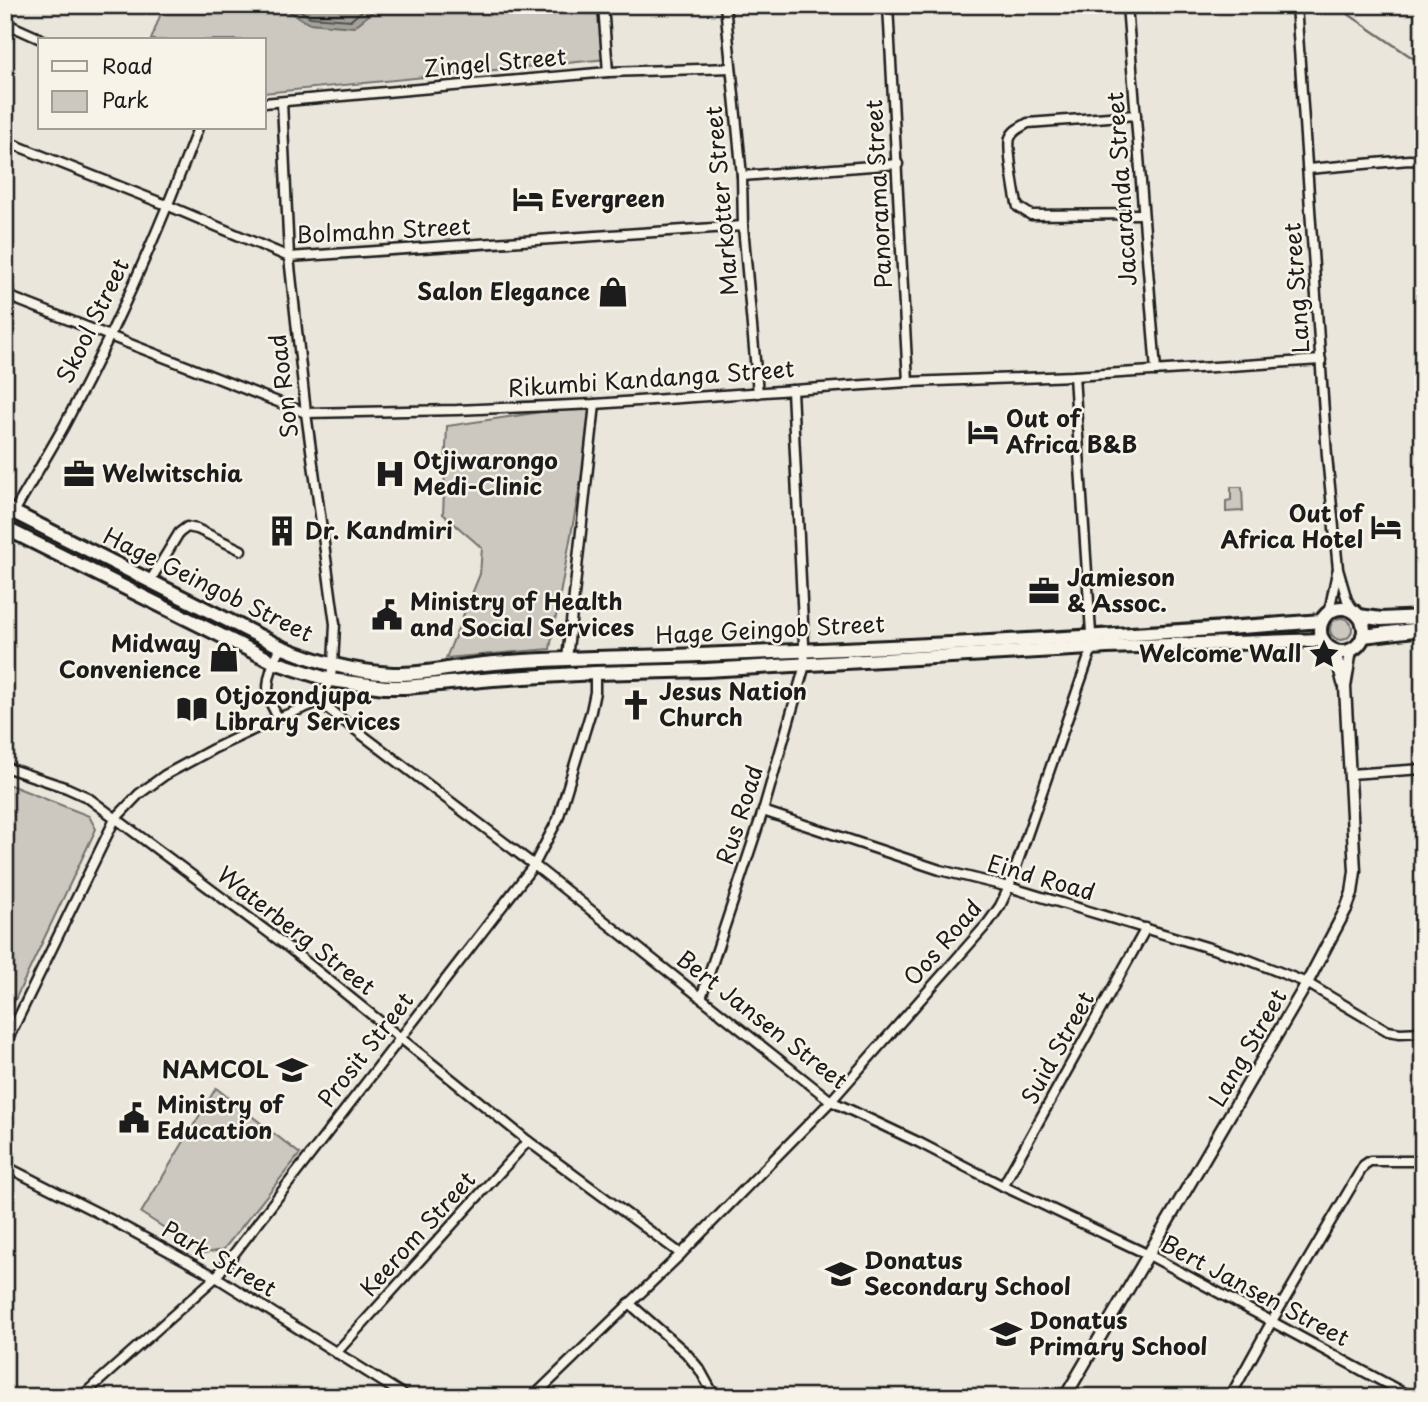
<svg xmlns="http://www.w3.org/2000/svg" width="1428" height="1402" viewBox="0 0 1428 1402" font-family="'Playpen Sans',sans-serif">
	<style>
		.green { fill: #ccc8c0; stroke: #74726e; stroke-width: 2 }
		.water { fill: #a3a19a; stroke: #6d6c68; stroke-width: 2 }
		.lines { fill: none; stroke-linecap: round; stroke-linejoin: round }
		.shore { stroke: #52514e; stroke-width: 2 }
		.stream { stroke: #6d6c68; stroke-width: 2.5 }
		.minor-casing { stroke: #1c1c1c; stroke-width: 13 }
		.tertiary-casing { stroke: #1c1c1c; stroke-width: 15 }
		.trunk-casing { stroke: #1c1c1c; stroke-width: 18 }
		.minor { stroke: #f7f3e8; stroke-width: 8 }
		.tertiary { stroke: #f7f3e8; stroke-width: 10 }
		.trunk { stroke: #f7f3e8; stroke-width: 12 }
		.labels { text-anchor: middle; stroke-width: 5; stroke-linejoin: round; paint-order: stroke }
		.street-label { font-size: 23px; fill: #1c1c1c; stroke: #f7f3e8 }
		.poi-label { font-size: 23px; font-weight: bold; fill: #1c1c1c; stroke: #f7f3e8; text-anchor: start }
	</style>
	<rect width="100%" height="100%" fill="#eae6dc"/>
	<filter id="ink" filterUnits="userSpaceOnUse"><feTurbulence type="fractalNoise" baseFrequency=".0143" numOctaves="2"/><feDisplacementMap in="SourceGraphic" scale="14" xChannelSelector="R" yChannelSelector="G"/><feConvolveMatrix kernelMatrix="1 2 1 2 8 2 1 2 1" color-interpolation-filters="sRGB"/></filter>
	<g filter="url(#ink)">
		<g class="green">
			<polygon points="164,5 279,5 308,23 381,5 603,5 607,59 264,93 264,40 151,40"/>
			<polygon points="595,404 550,649 446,658 480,574 482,548 443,514 447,426"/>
			<polygon points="1231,487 1242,487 1243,511 1226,512 1226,501 1231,500"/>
			<circle cx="1341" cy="629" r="11"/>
			<polygon points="5,783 89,816 96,829 5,1021"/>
			<polygon points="216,1088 300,1154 223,1250 204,1253 141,1213"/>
		</g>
		<polygon class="water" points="279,5 381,5 354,27 308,23"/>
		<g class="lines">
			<polyline class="shore" points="292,5 310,17 351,20 369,5"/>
			<polyline class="stream" points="1335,5 1423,65"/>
			<g class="minor-casing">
				<g id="minor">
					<polyline points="603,5 608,72"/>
					<polyline points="725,5 742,176 743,226 758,393"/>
					<polyline points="888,5 908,382"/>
					<polyline points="1127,5 1156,371"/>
					<polyline points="1296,5 1327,456 1338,569 1347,600 1354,611"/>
					<polyline points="5,23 43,40"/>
					<polyline points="264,103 608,72 731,68"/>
					<path d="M1136,115L1028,123C1021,127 1013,130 1010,138C1007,147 1015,197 1018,207L1031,215L1143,214"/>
					<polyline points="5,141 169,206 289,257 743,226"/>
					<polyline points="1308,169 1409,160 1423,161"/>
					<polyline points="742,176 898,164"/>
					<polyline points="5,295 306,413 457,410 595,404 908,382 1074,376 1321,360"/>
					<path d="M5,524L14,512C31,482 49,453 65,424C116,329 160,228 198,128"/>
					<polyline points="150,581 179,533 187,527 197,529 241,550"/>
					<polyline points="1329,612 1337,572"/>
					<polyline points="567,659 595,404"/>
					<polyline points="319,702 534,865 831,1101 918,1142 1003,1186 1149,1255 1411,1397"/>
					<path d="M278,718C275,711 270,704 269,697C265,681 274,661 281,647"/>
					<polyline points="5,767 67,788 87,797 284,944 528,1141 681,1254"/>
					<polyline points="1350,774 1423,769"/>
					<polyline points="763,811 940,870 1009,887 1249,960 1307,983 1388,1031 1400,1033 1423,1032"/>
					<polyline points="701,998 763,811 805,665 792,390"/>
					<polyline points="5,1045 115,819 139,794 165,775 213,749 278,718 319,702 330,680 333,665 335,624 306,413 289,257 282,102"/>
					<polyline points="5,1166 108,1218 216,1277 407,1397"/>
					<polyline points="1003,1186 1146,928"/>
					<polyline points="629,1303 686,1353 700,1370 715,1397"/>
					<polyline points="336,1353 528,1141"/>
					<polyline points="81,1397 216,1277 534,865 558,819 591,711 595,692 595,673"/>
					<polyline points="533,1397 681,1254 831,1101 988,923 1000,906 1009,887 1092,648 1074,376"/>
					<polyline points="1230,1397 1272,1321 1364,1165 1370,1161 1423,1161"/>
				</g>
			</g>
			<g class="tertiary-casing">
				<g id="tertiary">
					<polyline points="1335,651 1343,683"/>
					<polyline points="1065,1397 1307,983 1346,909 1352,893 1355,871 1345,687 1351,650"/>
				</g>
			</g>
			<g class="trunk-casing">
				<g id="trunk">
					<path d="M5,508L281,647C317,662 354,672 393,674C418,675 443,669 467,666C500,662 534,660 567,659C611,657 655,657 699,655C907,647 1114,637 1322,621"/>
					<polyline points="5,528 274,662 330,680 385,687 406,687 493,679 595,673 706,670 1107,647 1323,640"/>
					<circle cx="1342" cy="630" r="22"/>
					<polyline points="1359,616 1381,619 1423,617"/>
					<polyline points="1363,636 1423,629"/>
				</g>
			</g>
			<use href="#minor" class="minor"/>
			<use href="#tertiary" class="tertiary"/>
			<use href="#trunk" class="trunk"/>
		</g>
	</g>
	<defs>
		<g id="hotel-bare" transform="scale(2.415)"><path d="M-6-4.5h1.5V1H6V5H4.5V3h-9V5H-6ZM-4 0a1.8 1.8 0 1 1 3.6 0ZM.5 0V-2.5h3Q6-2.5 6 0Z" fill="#1c1c1c" stroke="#f7f3e8" stroke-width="2.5" paint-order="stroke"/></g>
		<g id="shop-bare" transform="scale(2.415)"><path d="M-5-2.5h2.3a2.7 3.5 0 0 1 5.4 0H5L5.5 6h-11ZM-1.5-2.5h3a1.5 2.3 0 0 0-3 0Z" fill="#1c1c1c" stroke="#f7f3e8" stroke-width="2.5" paint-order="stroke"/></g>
		<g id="office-bare" transform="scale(2.415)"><path d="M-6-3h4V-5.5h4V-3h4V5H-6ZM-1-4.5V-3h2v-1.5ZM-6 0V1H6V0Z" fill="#1c1c1c" stroke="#f7f3e8" stroke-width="2.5" paint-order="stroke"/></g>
		<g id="hospital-bare" transform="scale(2.415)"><path d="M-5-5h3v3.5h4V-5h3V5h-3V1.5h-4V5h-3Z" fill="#1c1c1c" stroke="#f7f3e8" stroke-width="2.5" paint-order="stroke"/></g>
		<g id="building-bare" transform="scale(2.415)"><path d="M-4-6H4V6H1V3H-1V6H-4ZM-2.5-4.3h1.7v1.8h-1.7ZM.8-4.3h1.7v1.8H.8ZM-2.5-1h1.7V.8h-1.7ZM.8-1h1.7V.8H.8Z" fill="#1c1c1c" stroke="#f7f3e8" stroke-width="2.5" paint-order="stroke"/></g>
		<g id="civic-bare" transform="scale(2.415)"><path d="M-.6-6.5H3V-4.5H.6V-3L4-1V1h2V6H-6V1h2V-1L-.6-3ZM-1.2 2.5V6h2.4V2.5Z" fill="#1c1c1c" stroke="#f7f3e8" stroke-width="2.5" paint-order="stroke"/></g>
		<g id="sight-bare" transform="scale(2.415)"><path d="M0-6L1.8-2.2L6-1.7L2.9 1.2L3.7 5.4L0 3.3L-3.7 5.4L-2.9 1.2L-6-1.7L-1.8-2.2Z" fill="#1c1c1c" stroke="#f7f3e8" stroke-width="2.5" paint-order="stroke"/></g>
		<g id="church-bare" transform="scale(2.415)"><path d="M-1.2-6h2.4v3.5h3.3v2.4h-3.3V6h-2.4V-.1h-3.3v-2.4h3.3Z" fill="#1c1c1c" stroke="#f7f3e8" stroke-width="2.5" paint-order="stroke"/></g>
		<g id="library-bare" transform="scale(2.415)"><path d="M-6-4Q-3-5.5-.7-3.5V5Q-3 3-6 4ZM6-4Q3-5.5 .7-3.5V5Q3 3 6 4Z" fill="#1c1c1c" stroke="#f7f3e8" stroke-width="2.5" paint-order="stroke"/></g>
		<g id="school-bare" transform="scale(2.415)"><path d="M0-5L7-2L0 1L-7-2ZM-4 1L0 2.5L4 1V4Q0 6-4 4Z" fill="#1c1c1c" stroke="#f7f3e8" stroke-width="2.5" paint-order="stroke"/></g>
	</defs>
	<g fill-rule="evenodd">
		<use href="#hotel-bare" x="528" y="199"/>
		<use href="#shop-bare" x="613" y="292"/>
		<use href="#hotel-bare" x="983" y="432"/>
		<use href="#office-bare" x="79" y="474"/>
		<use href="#hospital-bare" x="390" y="474"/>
		<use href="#hotel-bare" x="1386" y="527"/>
		<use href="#building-bare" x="282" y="531"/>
		<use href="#office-bare" x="1044" y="591"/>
		<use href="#civic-bare" x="387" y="615"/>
		<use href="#sight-bare" x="1324" y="654"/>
		<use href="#shop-bare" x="224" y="657"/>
		<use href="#church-bare" x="636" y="705"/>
		<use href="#library-bare" x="192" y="709"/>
		<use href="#school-bare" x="292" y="1070"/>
		<use href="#civic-bare" x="134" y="1118"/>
		<use href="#school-bare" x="841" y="1274"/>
		<use href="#school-bare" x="1006" y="1334"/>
	</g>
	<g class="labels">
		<g class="street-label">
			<text transform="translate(495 63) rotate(-5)" y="8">Zingel Street</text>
			<text transform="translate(1122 189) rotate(-94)" y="8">Jacaranda Street</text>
			<text transform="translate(879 194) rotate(-93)" y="8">Panorama Street</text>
			<text transform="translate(722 201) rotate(-95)" y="8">Markotter Street</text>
			<text transform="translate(383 231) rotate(-3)" y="8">Bolmahn Street</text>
			<text transform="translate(1297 288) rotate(-94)" y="8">Lang Street</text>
			<text transform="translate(93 321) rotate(-64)" y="8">Skool Street</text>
			<text transform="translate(651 379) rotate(-4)" y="8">Rikumbi Kandanga Street</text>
			<text transform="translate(284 386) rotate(-97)" y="8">Son Road</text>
			<text transform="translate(208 585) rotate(26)" y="8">Hage Geingob Street</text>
			<text transform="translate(770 630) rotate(-3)" y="8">Hage Geingob Street</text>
			<text transform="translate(740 815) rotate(-72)" y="8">Rus Road</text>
			<text transform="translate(1041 878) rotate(16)" y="8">Eind Road</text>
			<text transform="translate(296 931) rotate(38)" y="8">Waterberg Street</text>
			<text transform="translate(943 943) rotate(-49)" y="8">Oos Road</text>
			<text transform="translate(762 1020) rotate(38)" y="8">Bert Jansen Street</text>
			<text transform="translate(1058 1048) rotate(-61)" y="8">Suid Street</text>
			<text transform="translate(1248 1048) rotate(-60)" y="8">Lang Street</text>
			<text transform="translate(366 1050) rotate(-52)" y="8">Prosit Street</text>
			<text transform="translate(418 1234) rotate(-48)" y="8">Keerom Street</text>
			<text transform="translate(219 1259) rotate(30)" y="8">Park Street</text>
			<text transform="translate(1255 1291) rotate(28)" y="8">Bert Jansen Street</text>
		</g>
		<g class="poi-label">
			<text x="551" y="207">Evergreen</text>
			<text x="590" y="300" text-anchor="end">Salon Elegance</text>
			<text x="1006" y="427">Out of<tspan x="1006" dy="26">Africa B&amp;B</tspan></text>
			<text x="413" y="469">Otjiwarongo<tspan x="413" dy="26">Medi-Clinic</tspan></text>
			<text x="102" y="482">Welwitschia</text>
			<text x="1363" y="522" text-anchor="end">Out of<tspan x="1363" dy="26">Africa Hotel</tspan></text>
			<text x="305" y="539">Dr. Kandmiri</text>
			<text x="1067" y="586">Jamieson<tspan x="1067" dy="26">&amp; Assoc.</tspan></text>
			<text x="410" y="610">Ministry of Health<tspan x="410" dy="26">and Social Services</tspan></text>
			<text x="201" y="652" text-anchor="end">Midway<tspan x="201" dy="26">Convenience</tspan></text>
			<text x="1301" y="662" text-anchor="end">Welcome Wall</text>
			<text x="659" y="700">Jesus Nation<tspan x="659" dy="26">Church</tspan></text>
			<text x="215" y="704">Otjozondjupa<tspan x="215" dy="26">Library Services</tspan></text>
			<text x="269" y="1078" text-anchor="end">NAMCOL</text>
			<text x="157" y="1113">Ministry of<tspan x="157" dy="26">Education</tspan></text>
			<text x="864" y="1269">Donatus<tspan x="864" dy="26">Secondary School</tspan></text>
			<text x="1029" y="1329">Donatus<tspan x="1029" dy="26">Primary School</tspan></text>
		</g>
	</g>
	<rect width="1428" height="1402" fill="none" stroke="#f7f3e8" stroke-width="28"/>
	<rect x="14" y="14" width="1400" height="1374" fill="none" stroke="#1c1c1c" stroke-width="2.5" filter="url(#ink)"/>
	<rect x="38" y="38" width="228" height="91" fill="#f7f3e8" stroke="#9f9d96" stroke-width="2"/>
	<rect x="52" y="61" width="35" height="10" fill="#f7f3e8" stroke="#9f9d96" stroke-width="2"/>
	<text x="102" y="74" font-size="21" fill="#1c1c1c">Road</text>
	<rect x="52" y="91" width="35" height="21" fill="#ccc8c0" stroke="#9f9d96" stroke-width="2"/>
	<text x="102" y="108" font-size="21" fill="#1c1c1c">Park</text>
</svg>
